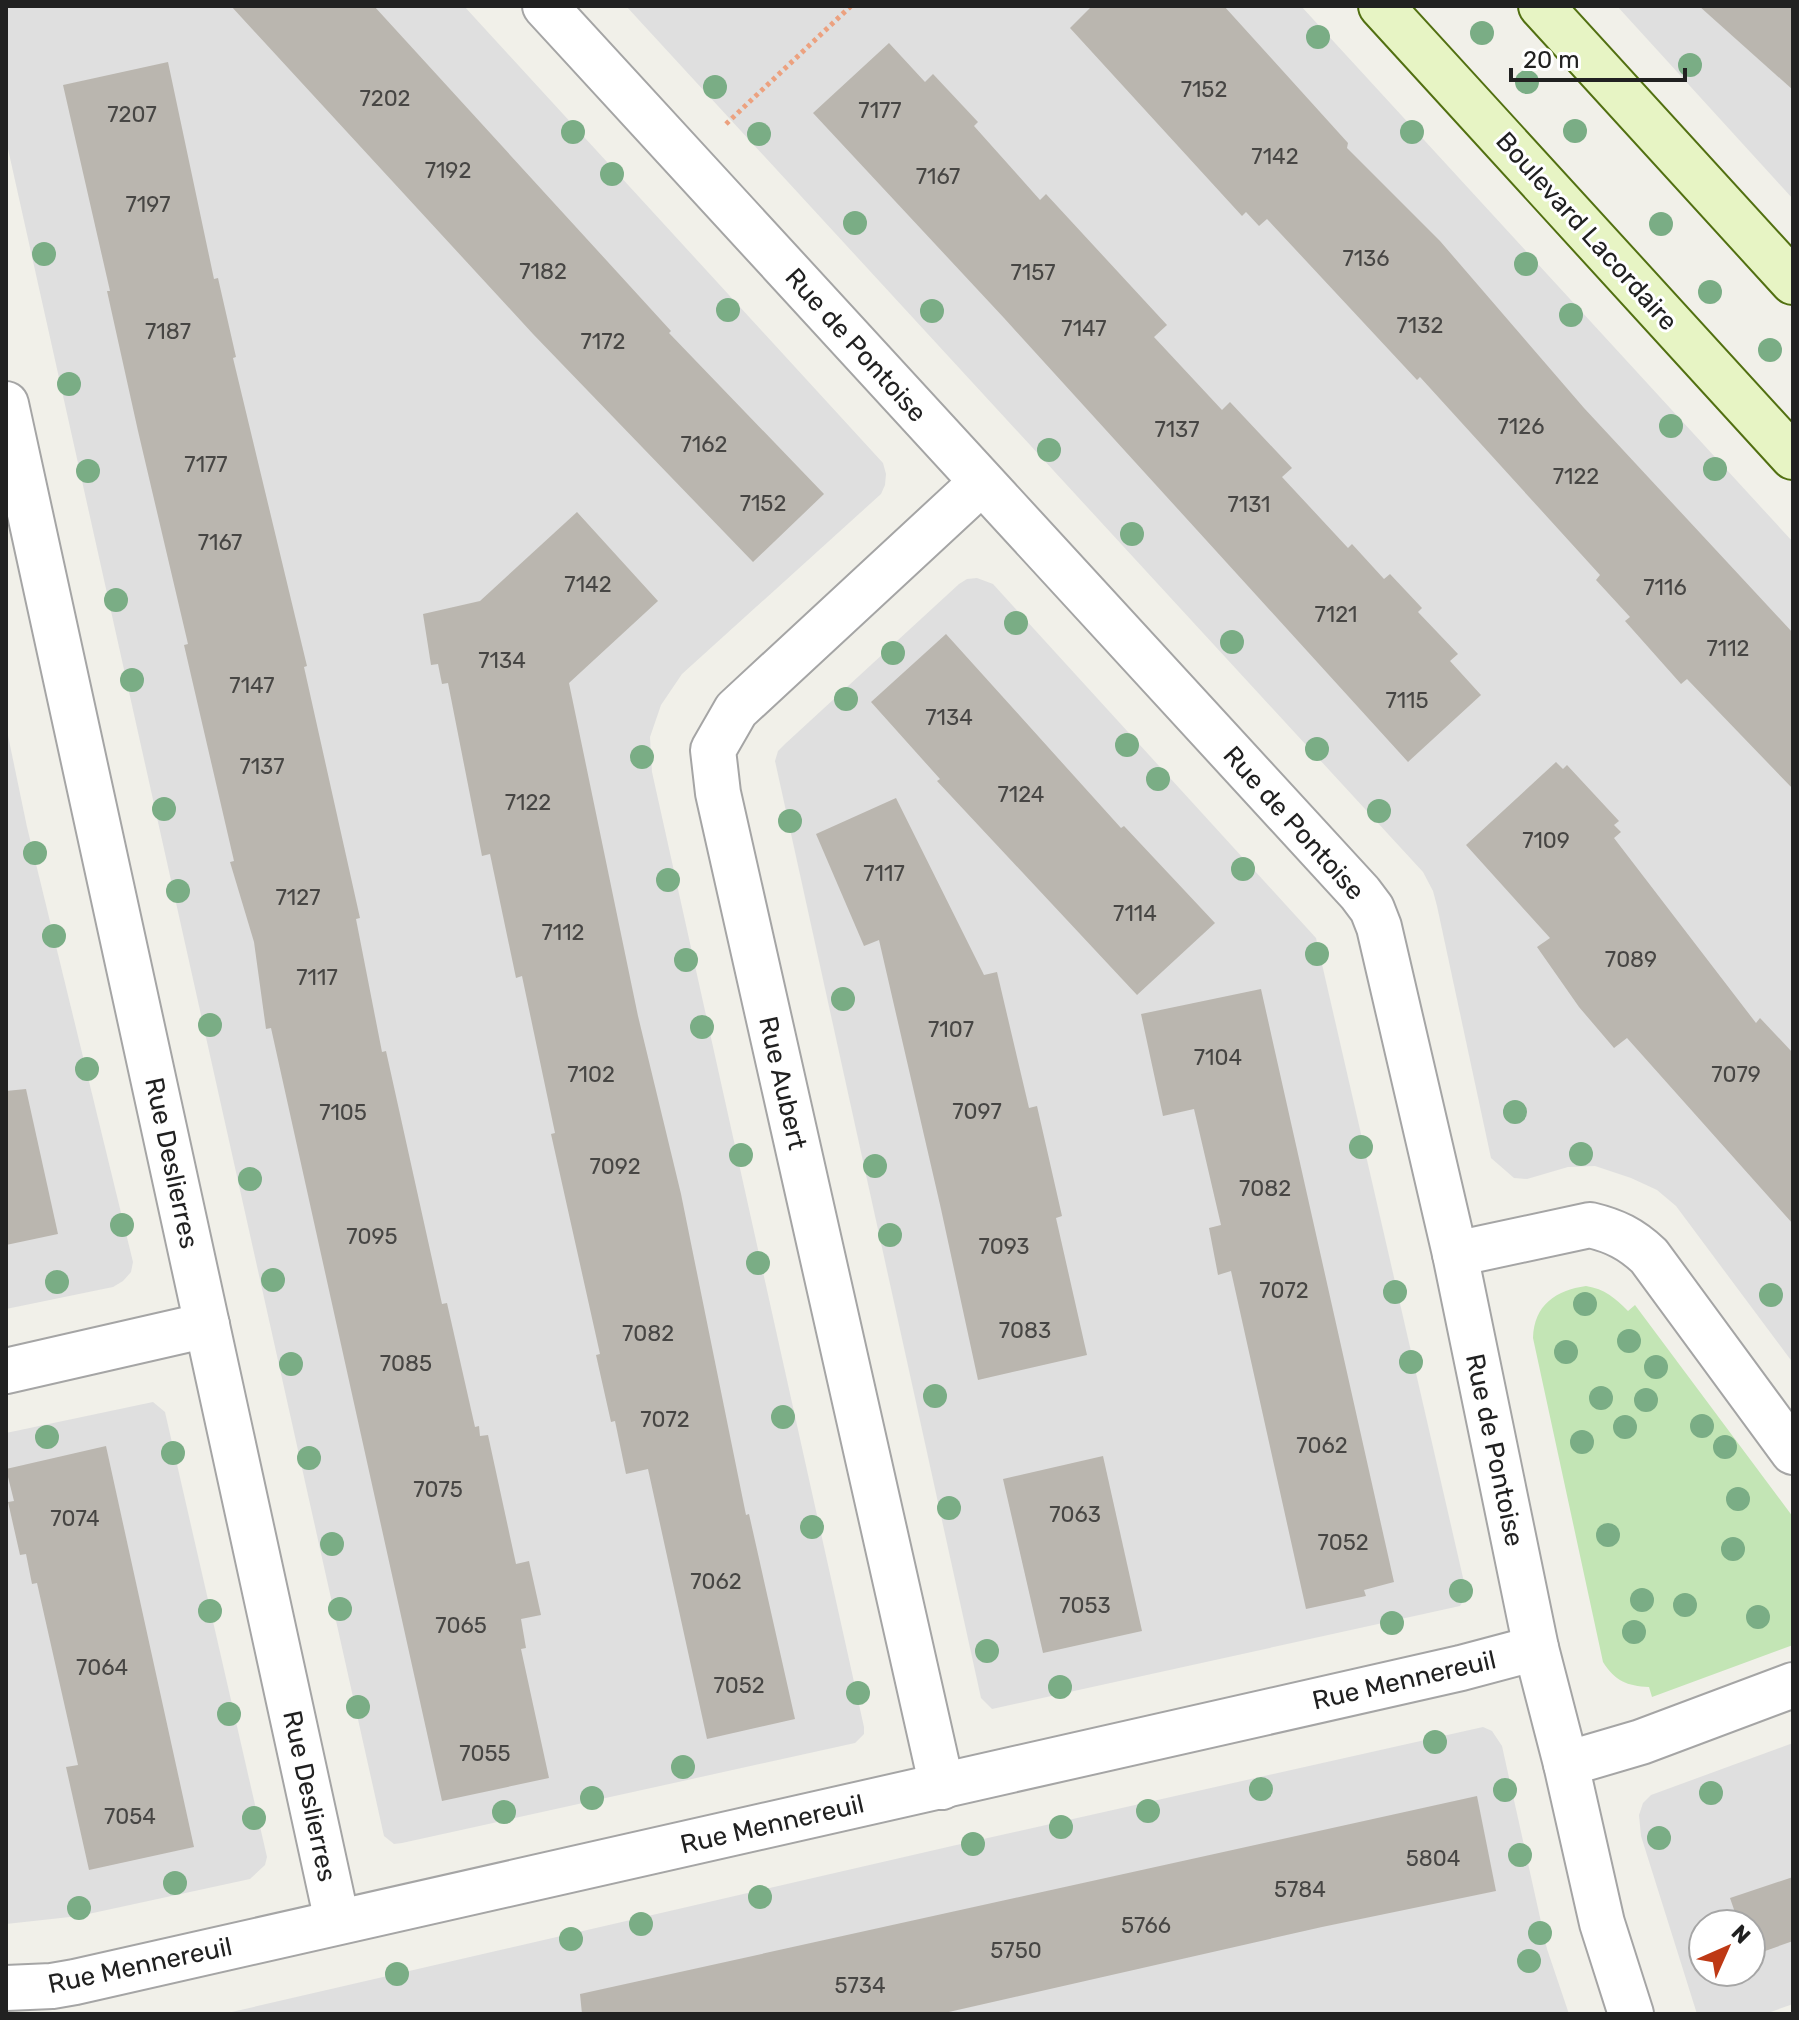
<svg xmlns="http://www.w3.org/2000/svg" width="1799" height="2020" viewBox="0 0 1799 2020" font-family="Rubik,sans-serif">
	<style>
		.residential { fill: #dfdfdf; fill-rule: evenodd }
		.grass { fill: #c3e5b5 }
		.building { fill: #bab6af }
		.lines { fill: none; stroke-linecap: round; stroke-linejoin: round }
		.street-casing { stroke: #a5a5a5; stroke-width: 48 }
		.secondary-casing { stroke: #527011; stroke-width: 48 }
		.path { stroke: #eca17f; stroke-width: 5; stroke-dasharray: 4 4; stroke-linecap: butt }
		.street { stroke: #fff; stroke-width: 44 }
		.secondary { stroke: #e7f4c4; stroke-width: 44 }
		.tree { fill: #7aad85 }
		.labels { text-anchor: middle; stroke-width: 6; stroke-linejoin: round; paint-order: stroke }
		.number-label { font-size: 22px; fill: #474644 }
		.street-label { font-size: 26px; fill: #212121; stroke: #fff }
	</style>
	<rect width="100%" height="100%" fill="#f1f0e9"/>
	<g class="residential">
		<polygon points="6,6 464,6 883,463 886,474 885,485 881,494 682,674 661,705 650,737 652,772 864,1727 864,1734 855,1743 402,1843 394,1844 384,1836 6,140"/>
		<polygon points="626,6 1301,6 1793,542 1793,1363 1676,1206 1657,1190 1631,1178 1595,1166 1568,1167 1527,1179 1514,1178 1491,1158 1437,906 1433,891 1423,872"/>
		<polygon points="1617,6 1793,6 1793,199"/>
		<polygon points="977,578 993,584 1316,938 1467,1595 1460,1606 992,1709 981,1698 775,761 778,751 785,744 959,584 967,579"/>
		<polygon points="6,726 27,827 133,1262 131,1272 123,1281 113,1287 6,1309"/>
		<polygon points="153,1402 165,1412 267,1857 265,1865 250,1879 79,1916 6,1924 6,1433"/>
		<polygon points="1483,1727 1492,1731 1502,1746 1547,1949 1569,2014 223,2014 952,1846"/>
		<path d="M1793,1743V2004L1765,2014H1697L1641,1836L1639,1815L1643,1803L1651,1795ZM1703,1924H1751V1972H1703Z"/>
	</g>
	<path class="grass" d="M1586,1286C1605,1289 1615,1298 1628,1311L1635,1305L1793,1517V1645L1652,1697L1649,1687C1627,1686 1615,1681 1603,1662L1533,1338C1534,1305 1556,1290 1586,1286Z"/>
	<g class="building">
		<polygon points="231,6 374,6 671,331 669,333 824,494 753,562 533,334"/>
		<polygon points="1092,6 1224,6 1348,143 1347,148 1440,241 1584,408 1793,633 1793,789 1687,679 1681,684 1625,621 1630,617 1596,580 1600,575 1420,377 1417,380 1267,219 1259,226 1246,212 1242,216 1070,28"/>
		<polygon points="1699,6 1793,6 1793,90"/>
		<polygon points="889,43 925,82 933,74 978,122 974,126 1040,200 1046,194 1167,325 1154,337 1222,410 1230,402 1292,468 1282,477 1348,548 1352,544 1384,579 1390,574 1422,608 1418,612 1458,654 1450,661 1481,695 1408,762 1004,318 813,113"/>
		<polygon points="168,62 214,279 218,278 236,357 233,358 307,666 304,667 360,918 356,919 382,1052 386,1051 442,1304 447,1303 475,1427 479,1426 480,1436 488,1435 516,1564 529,1561 541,1615 521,1619 526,1648 521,1649 549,1778 442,1801 271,1028 266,1029 254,942 230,862 234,861 184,645 188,644 138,431 107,291 110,291 63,85"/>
		<polygon points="577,512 658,601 569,683 638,1016 681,1194 746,1515 749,1514 795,1719 707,1739 648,1469 626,1474 615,1421 611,1422 596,1355 600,1354 551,1134 555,1133 522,976 516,978 490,854 482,856 448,683 442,684 438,664 431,665 423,614 480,601"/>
		<polygon points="946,634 1121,828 1124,826 1215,923 1137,995 937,781 940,779 871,702"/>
		<polygon points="1556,762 1563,769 1567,765 1619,821 1614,825 1621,832 1614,838 1756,1023 1760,1018 1793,1053 1793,1224 1627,1038 1614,1048 1579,1007 1537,947 1550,938 1466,845"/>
		<polygon points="896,798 984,975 997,972 1029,1108 1037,1106 1062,1216 1056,1218 1087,1355 978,1380 941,1209 879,940 864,946 816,834"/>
		<polygon points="1261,989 1394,1582 1364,1590 1366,1596 1306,1609 1231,1271 1218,1275 1209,1228 1221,1225 1194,1109 1163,1116 1141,1014"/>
		<polygon points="26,1089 58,1234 6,1245 6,1091"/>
		<polygon points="106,1446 194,1847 89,1870 66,1767 78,1765 37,1583 32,1584 26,1554 20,1555 8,1502 14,1501 6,1469"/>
		<polygon points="1103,1456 1142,1631 1043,1653 1003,1479"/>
		<polygon points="1477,1796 1496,1891 1322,1927 940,2014 582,2014 580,1994"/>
		<polygon points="1793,1877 1793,1941 1751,1956 1751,1924 1739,1924 1730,1898"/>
	</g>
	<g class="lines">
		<g class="street-casing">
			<g id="street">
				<polyline points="545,6 1360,893 1372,909 1379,927 1455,1254 1536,1648 1566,1764 1602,1923 1631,2014"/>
				<polyline points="6,404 337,1921"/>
				<path d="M1455,1254L1590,1225C1615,1231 1631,1239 1649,1256L1793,1452"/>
				<polyline points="6,1371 207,1325"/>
				<polyline points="1566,1764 1641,1742 1793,1685"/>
				<polyline points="942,1787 718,793 713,750 736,710 981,483"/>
				<polyline points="6,1988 52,1986 75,1982 1461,1668 1536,1648"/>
			</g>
		</g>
		<g class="secondary-casing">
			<g id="secondary">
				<polyline points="1381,6 1793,457"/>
				<polyline points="1541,6 1793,282"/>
			</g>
		</g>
		<polyline class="path" points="726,124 851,6"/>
		<use href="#street" class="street"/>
		<use href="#secondary" class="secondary"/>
	</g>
	<g class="tree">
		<circle cx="1482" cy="33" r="12"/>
		<circle cx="1318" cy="37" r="12"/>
		<circle cx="1690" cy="65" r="12"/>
		<circle cx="1527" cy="82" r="12"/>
		<circle cx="715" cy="87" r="12"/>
		<circle cx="1575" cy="131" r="12"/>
		<circle cx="573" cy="132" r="12"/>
		<circle cx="1412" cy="132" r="12"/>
		<circle cx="759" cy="134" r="12"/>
		<circle cx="612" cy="174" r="12"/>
		<circle cx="855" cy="223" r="12"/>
		<circle cx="1661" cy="224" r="12"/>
		<circle cx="44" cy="254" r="12"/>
		<circle cx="1526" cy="264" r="12"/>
		<circle cx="1710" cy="292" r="12"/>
		<circle cx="728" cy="310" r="12"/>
		<circle cx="932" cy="311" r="12"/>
		<circle cx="1571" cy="315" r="12"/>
		<circle cx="1770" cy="350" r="12"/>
		<circle cx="69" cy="384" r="12"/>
		<circle cx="1671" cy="426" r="12"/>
		<circle cx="1049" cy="450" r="12"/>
		<circle cx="1715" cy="469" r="12"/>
		<circle cx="88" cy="471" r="12"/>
		<circle cx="1132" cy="534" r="12"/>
		<circle cx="116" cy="600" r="12"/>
		<circle cx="1016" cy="623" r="12"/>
		<circle cx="1232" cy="642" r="12"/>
		<circle cx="893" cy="653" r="12"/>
		<circle cx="132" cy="680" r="12"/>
		<circle cx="846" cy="699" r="12"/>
		<circle cx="1127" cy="745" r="12"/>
		<circle cx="1317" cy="749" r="12"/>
		<circle cx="642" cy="757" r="12"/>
		<circle cx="1158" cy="779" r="12"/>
		<circle cx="164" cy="809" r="12"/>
		<circle cx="1379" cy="811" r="12"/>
		<circle cx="790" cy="821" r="12"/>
		<circle cx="35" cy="853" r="12"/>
		<circle cx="1243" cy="869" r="12"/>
		<circle cx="668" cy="880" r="12"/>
		<circle cx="178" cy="891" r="12"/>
		<circle cx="54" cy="936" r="12"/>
		<circle cx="1317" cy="954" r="12"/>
		<circle cx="686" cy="960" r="12"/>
		<circle cx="843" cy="999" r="12"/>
		<circle cx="210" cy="1025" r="12"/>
		<circle cx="702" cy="1027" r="12"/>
		<circle cx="87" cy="1069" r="12"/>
		<circle cx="1515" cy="1112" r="12"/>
		<circle cx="1361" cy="1147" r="12"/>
		<circle cx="1581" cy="1154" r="12"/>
		<circle cx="741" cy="1155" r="12"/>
		<circle cx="875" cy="1166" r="12"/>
		<circle cx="250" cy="1179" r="12"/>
		<circle cx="122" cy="1225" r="12"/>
		<circle cx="890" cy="1235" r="12"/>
		<circle cx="758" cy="1263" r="12"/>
		<circle cx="273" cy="1280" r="12"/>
		<circle cx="57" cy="1282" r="12"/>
		<circle cx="1395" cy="1292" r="12"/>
		<circle cx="1771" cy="1295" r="12"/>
		<circle cx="1585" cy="1304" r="12"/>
		<circle cx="1629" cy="1341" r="12"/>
		<circle cx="1566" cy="1352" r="12"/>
		<circle cx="1411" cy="1362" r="12"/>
		<circle cx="291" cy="1364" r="12"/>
		<circle cx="1656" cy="1367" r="12"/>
		<circle cx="935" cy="1396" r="12"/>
		<circle cx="1601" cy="1398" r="12"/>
		<circle cx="1646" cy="1400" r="12"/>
		<circle cx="783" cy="1417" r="12"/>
		<circle cx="1702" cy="1426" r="12"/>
		<circle cx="1625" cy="1427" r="12"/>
		<circle cx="47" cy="1437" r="12"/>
		<circle cx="1582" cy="1442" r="12"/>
		<circle cx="1725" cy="1447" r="12"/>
		<circle cx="173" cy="1453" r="12"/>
		<circle cx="309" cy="1458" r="12"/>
		<circle cx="1738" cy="1499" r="12"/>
		<circle cx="949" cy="1508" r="12"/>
		<circle cx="812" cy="1527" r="12"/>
		<circle cx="1608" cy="1535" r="12"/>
		<circle cx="332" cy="1544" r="12"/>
		<circle cx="1733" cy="1549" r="12"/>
		<circle cx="1461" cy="1591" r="12"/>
		<circle cx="1642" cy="1600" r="12"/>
		<circle cx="1685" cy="1605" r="12"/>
		<circle cx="340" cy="1609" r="12"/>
		<circle cx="210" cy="1611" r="12"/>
		<circle cx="1758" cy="1617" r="12"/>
		<circle cx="1392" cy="1623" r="12"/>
		<circle cx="1634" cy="1632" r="12"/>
		<circle cx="987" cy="1651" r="12"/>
		<circle cx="1060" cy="1687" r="12"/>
		<circle cx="858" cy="1693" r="12"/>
		<circle cx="358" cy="1707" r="12"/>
		<circle cx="229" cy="1714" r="12"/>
		<circle cx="1435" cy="1742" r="12"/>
		<circle cx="683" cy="1767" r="12"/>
		<circle cx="1261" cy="1789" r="12"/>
		<circle cx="1505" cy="1790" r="12"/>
		<circle cx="1711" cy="1793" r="12"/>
		<circle cx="592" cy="1798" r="12"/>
		<circle cx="1148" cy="1811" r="12"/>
		<circle cx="504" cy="1812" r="12"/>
		<circle cx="254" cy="1818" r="12"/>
		<circle cx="1061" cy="1827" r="12"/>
		<circle cx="1659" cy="1838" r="12"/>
		<circle cx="973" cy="1844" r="12"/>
		<circle cx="1520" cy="1855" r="12"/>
		<circle cx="175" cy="1883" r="12"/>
		<circle cx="760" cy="1897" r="12"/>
		<circle cx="79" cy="1908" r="12"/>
		<circle cx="641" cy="1924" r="12"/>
		<circle cx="1540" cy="1933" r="12"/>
		<circle cx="571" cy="1939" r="12"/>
		<circle cx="1529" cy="1961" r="12"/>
		<circle cx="397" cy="1974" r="12"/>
	</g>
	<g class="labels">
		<g class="number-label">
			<text x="1204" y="97">7152</text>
			<text x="385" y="106">7202</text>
			<text x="880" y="118">7177</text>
			<text x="132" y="122">7207</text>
			<text x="1275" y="164">7142</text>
			<text x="448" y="178">7192</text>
			<text x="938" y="184">7167</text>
			<text x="148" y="212">7197</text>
			<text x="1366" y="266">7136</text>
			<text x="543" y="279">7182</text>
			<text x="1033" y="280">7157</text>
			<text x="1420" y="333">7132</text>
			<text x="1084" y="336">7147</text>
			<text x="168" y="339">7187</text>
			<text x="603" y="349">7172</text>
			<text x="1521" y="434">7126</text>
			<text x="1177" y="437">7137</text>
			<text x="704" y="452">7162</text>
			<text x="206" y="472">7177</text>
			<text x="1576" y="484">7122</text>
			<text x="763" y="511">7152</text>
			<text x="1249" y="512">7131</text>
			<text x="220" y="550">7167</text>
			<text x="588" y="592">7142</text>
			<text x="1665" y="595">7116</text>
			<text x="1336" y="622">7121</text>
			<text x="1728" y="656">7112</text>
			<text x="502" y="668">7134</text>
			<text x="252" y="693">7147</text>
			<text x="1407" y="708">7115</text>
			<text x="949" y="725">7134</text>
			<text x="262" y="774">7137</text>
			<text x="1021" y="802">7124</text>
			<text x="528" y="810">7122</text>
			<text x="1546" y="848">7109</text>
			<text x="884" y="881">7117</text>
			<text x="298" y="905">7127</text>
			<text x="1135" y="921">7114</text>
			<text x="563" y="940">7112</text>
			<text x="1631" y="967">7089</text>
			<text x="317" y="985">7117</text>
			<text x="951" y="1037">7107</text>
			<text x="1218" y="1065">7104</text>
			<text x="591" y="1082">7102</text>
			<text x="1736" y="1082">7079</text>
			<text x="977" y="1119">7097</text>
			<text x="343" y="1120">7105</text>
			<text x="615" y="1174">7092</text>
			<text x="1265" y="1196">7082</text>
			<text x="372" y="1244">7095</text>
			<text x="1004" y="1254">7093</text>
			<text x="1284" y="1298">7072</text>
			<text x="1025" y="1338">7083</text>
			<text x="648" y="1341">7082</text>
			<text x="406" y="1371">7085</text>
			<text x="665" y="1427">7072</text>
			<text x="1322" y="1453">7062</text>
			<text x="438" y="1497">7075</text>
			<text x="1075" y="1522">7063</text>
			<text x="75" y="1526">7074</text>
			<text x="1343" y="1550">7052</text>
			<text x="716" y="1589">7062</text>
			<text x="1085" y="1613">7053</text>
			<text x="461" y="1633">7065</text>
			<text x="102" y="1675">7064</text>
			<text x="739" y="1693">7052</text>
			<text x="485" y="1761">7055</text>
			<text x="130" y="1824">7054</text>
			<text x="1433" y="1866">5804</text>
			<text x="1300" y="1897">5784</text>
			<text x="1146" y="1933">5766</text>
			<text x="1016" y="1958">5750</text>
			<text x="860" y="1993">5734</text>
		</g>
		<g class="street-label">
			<text transform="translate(1587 231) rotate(48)" y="9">Boulevard Lacordaire</text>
			<text transform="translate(856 345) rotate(48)" y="9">Rue de Pontoise</text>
			<text transform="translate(1294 823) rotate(48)" y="9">Rue de Pontoise</text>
			<text transform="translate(783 1083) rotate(77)" y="9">Rue Aubert</text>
			<text transform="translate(172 1163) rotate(78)" y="9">Rue Deslierres</text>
			<text transform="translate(1495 1450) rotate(78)" y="9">Rue de Pontoise</text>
			<text transform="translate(1404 1680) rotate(-13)" y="9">Rue Mennereuil</text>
			<text transform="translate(310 1796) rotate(78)" y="9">Rue Deslierres</text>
			<text transform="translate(772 1824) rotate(-13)" y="9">Rue Mennereuil</text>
			<text transform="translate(140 1965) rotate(-12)" y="9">Rue Mennereuil</text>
		</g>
	</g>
	<rect width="1799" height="2020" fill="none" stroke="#212121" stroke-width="16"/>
	<g transform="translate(1727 1948) rotate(45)"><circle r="38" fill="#ffffff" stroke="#a6a6a6" stroke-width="2"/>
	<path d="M0-6L14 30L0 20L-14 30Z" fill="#be3915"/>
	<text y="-12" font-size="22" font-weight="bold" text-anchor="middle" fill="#212121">N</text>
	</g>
	<path d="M1511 68v12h174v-12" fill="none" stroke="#212121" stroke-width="4"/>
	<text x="1523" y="68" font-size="24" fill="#212121" stroke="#ffffff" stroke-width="6" paint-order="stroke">20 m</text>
</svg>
